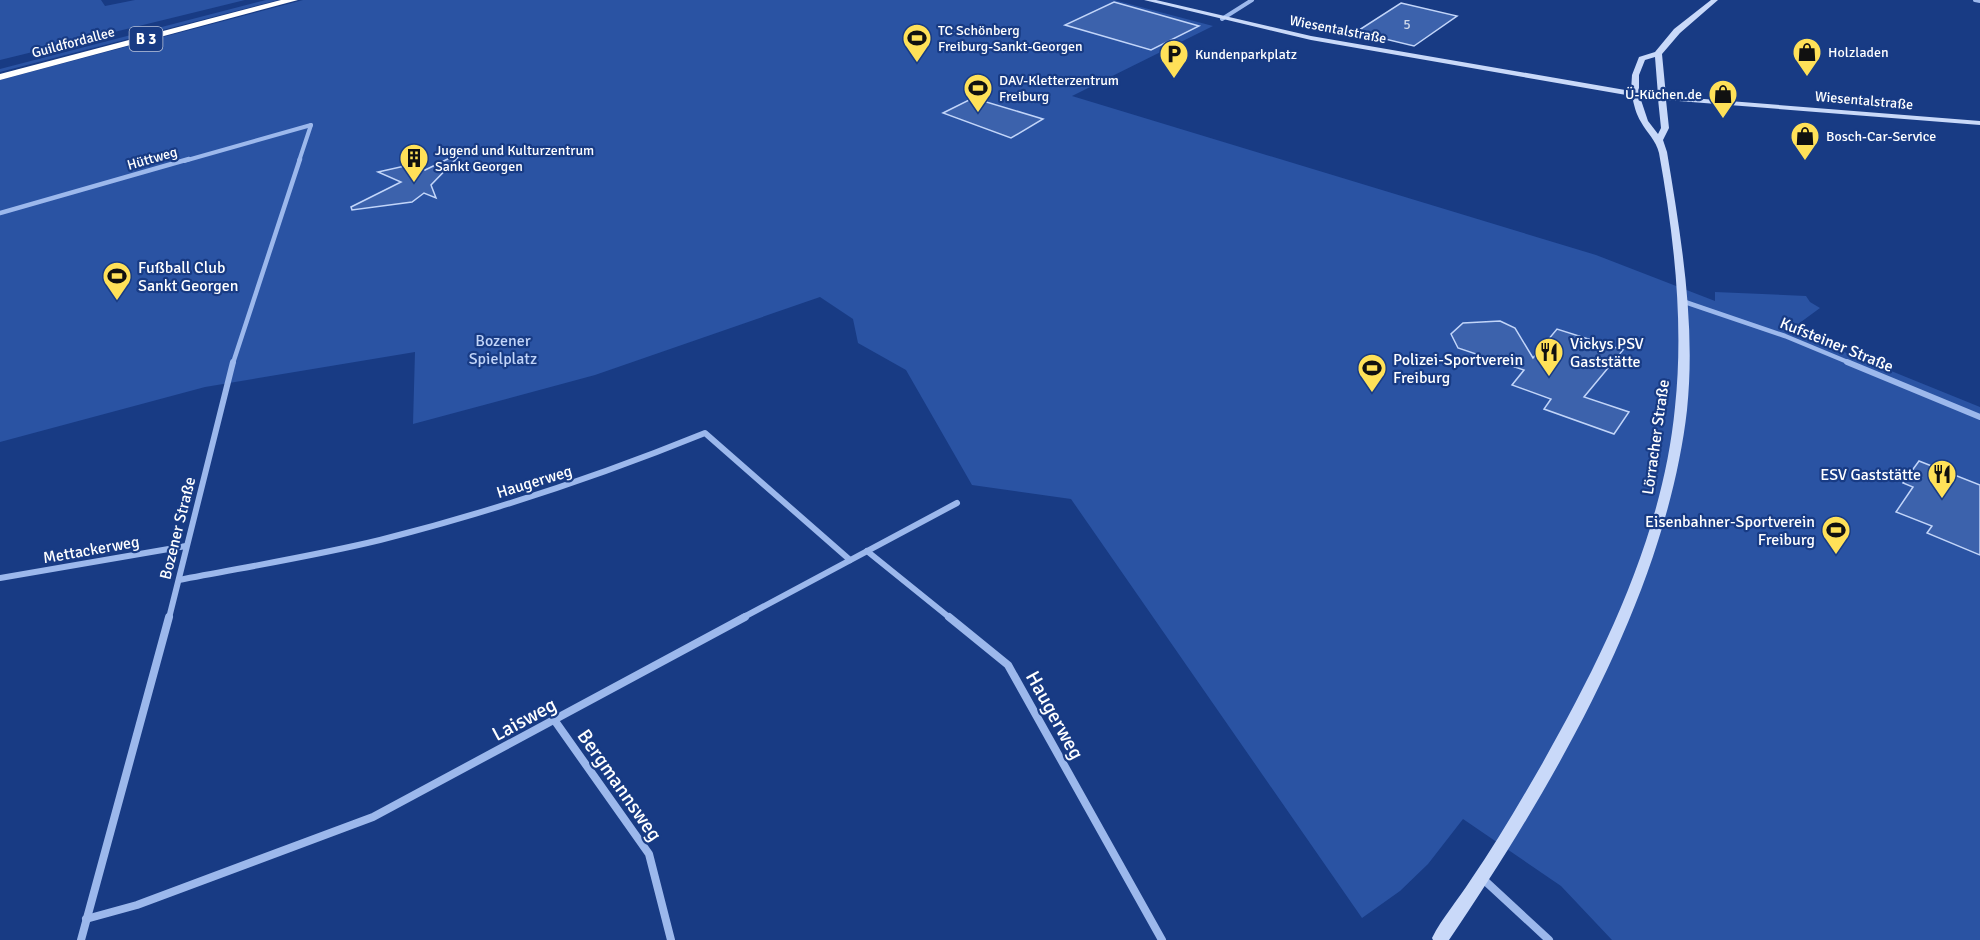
<svg xmlns="http://www.w3.org/2000/svg" width="1980" height="940" viewBox="0 0 1980 940" font-family="Signika,sans-serif">
	<style>
		.green { fill: #2a53a3 }
		.building { fill: #3c62ac; stroke: #c2d5f9; stroke-width: 1.5 }
		.lines { fill: none; stroke-linecap: round; stroke-linejoin: round }
		.street-far3 { stroke: #9cb8ec; stroke-width: 4 }
		.street-far2 { stroke: #9cb8ec; stroke-width: 4.5 }
		.street-far1 { stroke: #9cb8ec; stroke-width: 6 }
		.street { stroke: #9cb8ec; stroke-width: 8 }
		.secondary { fill: #c9d9f9; fill-rule: evenodd }
		.highway { fill: #fff; fill-rule: evenodd }
		.labels { text-anchor: middle; stroke-width: 4.5; stroke-linejoin: round; paint-order: stroke }
		.number-label { font-size: 14px; fill: #ced8ea }
		.far-street-label { font-size: 14px; fill: #fff; stroke: #183b84 }
		.far-poi-label { font-size: 14px; fill: #fff; stroke: #183b84; text-anchor: start }
		.shield { fill: #183b84; stroke: #bac4da; stroke-width: 1.5 }
		.shield-label { font-size: 15px; font-weight: bold; fill: #fff }
		.poi-label { font-size: 16px; fill: #fff; stroke: #183b84; text-anchor: start }
		.park-label { font-size: 16px; fill: #c2d5f9; stroke: #183b84 }
		.street-label { font-size: 16px; fill: #fff; stroke: #183b84 }
		.near-street-label { font-size: 20px; fill: #fff; stroke: #183b84 }
	</style>
	<rect width="100%" height="100%" fill="#183b84"/>
	<g class="green">
		<polygon points="0,0 101,0 105,6 135,0 245,0 0,60"/>
		<polygon points="266,0 278,0 0,72 0,69"/>
		<polygon points="303,0 1114,0 1213,26 1072,96 1596,255 1715,301 1715,292 1806,296 1810,302 1820,308 1790,330 1980,407 1980,940 1612,940 1561,886 1463,819 1428,864 1400,891 1362,918 1071,499 972,485 906,370 858,343 853,319 820,297 595,375 413,424 415,352 205,387 0,442 0,80"/>
	</g>
	<g class="building">
		<polygon points="1114,2 1199,26 1151,50 1065,25"/>
		<polygon points="1401,3 1457,16 1414,46 1356,32"/>
		<polygon points="973,98 1043,119 1011,138 943,113"/>
		<polygon points="458,154 459,156 431,185 436,198 424,193 412,202 352,210 351,207 401,182 378,172 418,163 425,170"/>
		<polygon points="1500,321 1515,328 1533,358 1557,329 1623,350 1584,397 1629,412 1614,434 1544,409 1551,399 1512,385 1524,370 1458,348 1451,334 1463,323"/>
		<polygon points="1919,461 1980,485 1980,555 1927,533 1932,526 1896,512 1913,487 1903,483"/>
	</g>
	<g class="lines">
		<g class="street-far3">
			<polyline points="1975,0 1980,1"/>
			<polyline points="1222,19 1252,0"/>
			<polyline points="184,161 311,125"/>
			<polyline points="299,161 311,125"/>
		</g>
		<g class="street-far2">
			<polyline points="0,213 189,159"/>
			<polyline points="1682,301 1785,336 1850,363"/>
			<polyline points="233,363 300,159"/>
		</g>
		<g class="street-far1">
			<polyline points="1847,362 1980,417"/>
			<polyline points="867,551 950,618"/>
			<polyline points="0,578 186,546"/>
			<path d="M179,580C246,567 314,556 380,540C491,512 599,476 705,433L850,560"/>
			<polyline points="169,618 233,362"/>
			<polyline points="742,618 957,503"/>
		</g>
		<g class="street">
			<polyline points="949,617 1008,665 1162,940"/>
			<polyline points="555,721 649,854 671,940"/>
			<polyline points="1483,879 1549,940"/>
			<polyline points="86,919 137,905 373,817 745,617"/>
			<polyline points="81,940 169,617"/>
		</g>
		<path class="secondary" d="M1144,0H1156L1311,36L1631,91L1632,75L1639,57L1655,52L1674,29L1711,0H1718L1680,33L1662,54L1666,96L1980,121V125L1666,100L1669,128L1663,140L1667,152C1681,237 1696,324 1687,410C1666,594 1552,788 1449,940H1433L1432,938C1442,918 1458,900 1470,881C1496,843 1519,804 1542,764C1604,654 1663,534 1675,407C1684,323 1674,236 1659,153C1656,140 1647,133 1641,122C1636,114 1634,105 1632,96L1311,40ZM1655,57L1658,95L1639,92V75L1645,60ZM1640,97L1658,99L1661,128L1658,134L1648,121Z"/>
		<polygon class="highway" points="281,0 298,0 0,80 0,74"/>
	</g>
	<defs>
		<g id="stadium-pin" transform="scale(1.5)"><path d="M0 17L-7.5 6A9.5 9.5 0 1 1 7.5 6Z" fill="#ffe158" stroke="#183b84"/><path d="M0-5a6.5 5 0 1 0 0 10a6.5 5 0 1 0 0-10ZM-3.5-1.8h7v3.6h-7Z" fill="#111"/></g>
		<g id="shop-pin" transform="scale(1.5)"><path d="M0 17L-7.5 6A9.5 9.5 0 1 1 7.5 6Z" fill="#ffe158" stroke="#183b84"/><path d="M-5-2.5h2.3a2.7 3.5 0 0 1 5.4 0H5L5.5 6h-11ZM-1.5-2.5h3a1.5 2.3 0 0 0-3 0Z" fill="#111"/></g>
		<g id="parking-pin" transform="scale(1.5)"><path d="M0 17L-7.5 6A9.5 9.5 0 1 1 7.5 6Z" fill="#ffe158" stroke="#183b84"/><path d="M-3.5-5.5H1a3.5 3.5 0 0 1 0 7H-1V5.5H-3.5ZM-1-3.4V-.6H.8a1.4 1.4 0 0 0 0-2.8Z" fill="#111"/></g>
		<g id="building-pin" transform="scale(1.5)"><path d="M0 17L-7.5 6A9.5 9.5 0 1 1 7.5 6Z" fill="#ffe158" stroke="#183b84"/><path d="M-4-6H4V6H1V3H-1V6H-4ZM-2.5-4.3h1.7v1.8h-1.7ZM.8-4.3h1.7v1.8H.8ZM-2.5-1h1.7V.8h-1.7ZM.8-1h1.7V.8H.8Z" fill="#111"/></g>
		<g id="restaurant-pin" transform="scale(1.5)"><path d="M0 17L-7.5 6A9.5 9.5 0 1 1 7.5 6Z" fill="#ffe158" stroke="#183b84"/><path d="M-5-6h1v4h1v-4h1v4h1v-4h1v5L-1.5 .5V6h-2V.5L-5-1ZM5-6V6H3V1.5H1.5Q1.5-4 5-6Z" fill="#111"/></g>
	</defs>
	<g fill-rule="evenodd">
		<use href="#stadium-pin" x="917" y="38"/>
		<use href="#shop-pin" x="1807" y="52"/>
		<use href="#parking-pin" x="1174" y="54"/>
		<use href="#stadium-pin" x="978" y="88"/>
		<use href="#shop-pin" x="1723" y="94"/>
		<use href="#shop-pin" x="1805" y="136"/>
		<use href="#building-pin" x="414" y="158"/>
		<use href="#stadium-pin" x="117" y="276"/>
		<use href="#restaurant-pin" x="1549" y="352"/>
		<use href="#stadium-pin" x="1372" y="368"/>
		<use href="#restaurant-pin" x="1942" y="474"/>
		<use href="#stadium-pin" x="1836" y="530"/>
	</g>
	<g class="labels">
		<g class="number-label">
			<text x="1407" y="29">5</text>
		</g>
		<g class="far-street-label">
			<text transform="translate(1338 29) rotate(11)" y="5">Wiesentalstraße</text>
			<text transform="translate(73 42) rotate(-15)" y="5">Guildfordallee</text>
			<text transform="translate(1864 100) rotate(5)" y="5">Wiesentalstraße</text>
			<text transform="translate(152 158) rotate(-16)" y="5">Hüttweg</text>
		</g>
		<g class="far-poi-label">
			<text x="938" y="35">TC Schönberg<tspan x="938" dy="16">Freiburg-Sankt-Georgen</tspan></text>
			<text x="1828" y="57">Holzladen</text>
			<text x="1195" y="59">Kundenparkplatz</text>
			<text x="999" y="85">DAV-Kletterzentrum<tspan x="999" dy="16">Freiburg</tspan></text>
			<text x="1702" y="99" text-anchor="end">Ü-Küchen.de</text>
			<text x="1826" y="141">Bosch-Car-Service</text>
			<text x="435" y="155">Jugend und Kulturzentrum<tspan x="435" dy="16">Sankt Georgen</tspan></text>
		</g>
		<rect class="shield" x="129.5" y="27" width="33" height="24" rx="4.5"/>
		<g class="shield-label">
			<text x="146" y="44">B 3</text>
		</g>
		<g class="poi-label">
			<text x="138" y="273">Fußball Club<tspan x="138" dy="18">Sankt Georgen</tspan></text>
			<text x="1570" y="349">Vickys PSV<tspan x="1570" dy="18">Gaststätte</tspan></text>
			<text x="1393" y="365">Polizei-Sportverein<tspan x="1393" dy="18">Freiburg</tspan></text>
			<text x="1921" y="480" text-anchor="end">ESV Gaststätte</text>
			<text x="1815" y="527" text-anchor="end">Eisenbahner-Sportverein<tspan x="1815" dy="18">Freiburg</tspan></text>
		</g>
		<g class="park-label">
			<text x="503" y="346">Bozener<tspan x="503" dy="18">Spielplatz</tspan></text>
		</g>
		<g class="street-label">
			<text transform="translate(1837 344) rotate(22)" y="6">Kufsteiner Straße</text>
			<text transform="translate(1655 437) rotate(-82)" y="6">Lörracher Straße</text>
			<text transform="translate(534 481) rotate(-17)" y="6">Haugerweg</text>
			<text transform="translate(177 528) rotate(-76)" y="6">Bozener Straße</text>
			<text transform="translate(91 549) rotate(-10)" y="6">Mettackerweg</text>
		</g>
		<g class="near-street-label">
			<text transform="translate(1055 715) rotate(61)" y="7">Haugerweg</text>
			<text transform="translate(524 719) rotate(-28)" y="7">Laisweg</text>
			<text transform="translate(620 785) rotate(55)" y="7">Bergmannsweg</text>
		</g>
	</g>
</svg>
